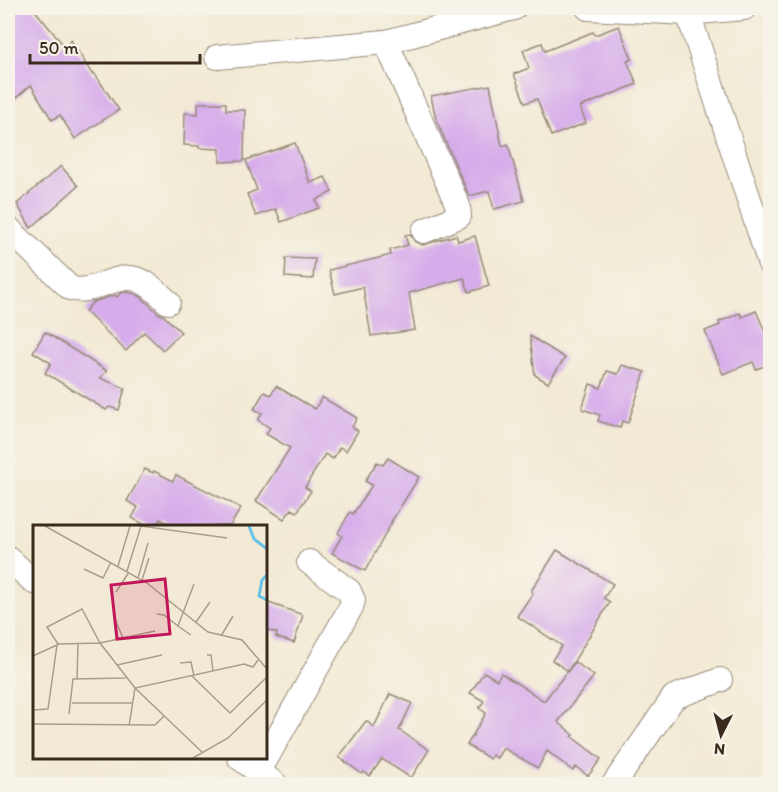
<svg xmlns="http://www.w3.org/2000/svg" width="778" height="792" viewBox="0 0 778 792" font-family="Itim,sans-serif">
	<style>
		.building { fill: #d6acea }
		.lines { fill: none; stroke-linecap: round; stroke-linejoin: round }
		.street-casing { stroke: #968a79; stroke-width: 26 }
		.street { stroke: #fff; stroke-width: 24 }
		.inset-river { fill: none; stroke: #6ac3e7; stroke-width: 3 }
		.inset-road { fill: none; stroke: #a99d8b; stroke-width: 1.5 }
		.view { fill: #c2185b; fill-opacity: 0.15; stroke: #c2185b; stroke-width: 3 }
		.inset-edge { fill: none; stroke: #3b2a1e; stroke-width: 3 }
	</style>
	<rect width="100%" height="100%" fill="#f7f3e8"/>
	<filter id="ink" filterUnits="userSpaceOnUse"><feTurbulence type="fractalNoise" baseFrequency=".0167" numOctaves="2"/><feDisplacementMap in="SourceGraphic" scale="12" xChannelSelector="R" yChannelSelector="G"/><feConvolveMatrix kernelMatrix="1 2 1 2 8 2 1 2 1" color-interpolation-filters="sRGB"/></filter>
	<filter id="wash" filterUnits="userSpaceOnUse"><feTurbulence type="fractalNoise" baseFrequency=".008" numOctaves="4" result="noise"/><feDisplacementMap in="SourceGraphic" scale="24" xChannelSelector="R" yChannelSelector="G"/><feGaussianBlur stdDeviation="1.35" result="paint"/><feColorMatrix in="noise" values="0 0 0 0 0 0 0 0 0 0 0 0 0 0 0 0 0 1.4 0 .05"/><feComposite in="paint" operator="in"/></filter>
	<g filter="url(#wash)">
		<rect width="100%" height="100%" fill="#f2ead4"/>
		<g id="blocks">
			<g class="building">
				<polygon points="8,8 33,8 65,47 71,40 92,74 94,73 119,110 106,118 75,139 60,115 52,120 31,85 8,105"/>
				<polygon points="619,26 632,59 627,61 637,84 580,107 586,123 551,136 537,99 525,103 514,74 529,68 523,50 542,43 545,51 593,32 595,35"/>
				<polygon points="490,85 502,146 508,144 524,201 494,209 489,191 469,196 436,119 431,96"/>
				<polygon points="198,103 226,103 226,110 245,110 244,161 220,162 220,149 199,148 199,146 184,145 185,113 198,114"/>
				<polygon points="295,143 310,183 325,177 332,192 316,200 319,208 281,222 276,209 256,216 247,194 257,190 246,160"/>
				<polygon points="61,166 78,186 31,228 17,204"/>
				<polygon points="410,234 415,242 423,245 456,235 458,241 475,236 489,286 469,292 464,278 409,293 415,330 371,336 363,287 335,294 329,270 391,255 390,250 408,245 405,235"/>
				<polygon points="286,258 315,259 313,279 285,277"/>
				<polygon points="127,292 135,294 141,297 158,313 164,316 181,332 163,350 144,332 126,351 85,311 93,302 115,295 117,297 120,293"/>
				<polygon points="756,311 771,345 771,364 756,369 753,362 723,374 705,331 720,325 719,322 740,313 742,317"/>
				<polygon points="45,332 107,371 100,378 125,388 119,410 109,407 106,410 45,373 51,363 33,352"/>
				<polygon points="530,336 565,358 548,383 535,375"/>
				<polygon points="622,365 645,372 628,423 622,421 620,428 598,421 600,415 582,409 590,384 601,388 607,371 618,374"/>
				<polygon points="276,386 315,409 322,397 357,418 352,427 358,431 346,451 340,447 333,459 325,454 305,487 311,491 297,512 292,509 284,519 256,501 290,448 266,434 270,428 258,420 262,413 254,409 264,392 271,395"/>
				<polygon points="388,458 419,477 391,522 392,522 365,571 332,553 342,536 338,533 350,512 353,514 372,485 365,481 377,462 383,465"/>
				<polygon points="145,469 153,473 154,471 173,481 176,475 241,508 230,526 175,526 160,519 156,526 147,526 132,518 138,507 127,501"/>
				<polygon points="557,550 613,584 604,598 610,602 568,671 552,660 562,646 517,616 533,593 531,591"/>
				<polygon points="266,602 303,615 294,643 276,637 277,633 266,630"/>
				<polygon points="575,662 594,676 558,722 574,735 572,737 601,759 588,776 576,767 573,771 547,751 538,768 503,748 497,758 492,755 490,759 467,745 486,713 479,708 484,701 470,693 484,672 497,680 501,673 544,701"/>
				<polygon points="390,694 412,703 399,730 429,750 411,778 382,759 370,776 364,772 362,774 339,757 366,721 374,727"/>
			</g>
		</g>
	</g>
	<g filter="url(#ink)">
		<use href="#blocks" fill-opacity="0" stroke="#968a79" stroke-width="1.5"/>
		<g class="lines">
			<g class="street-casing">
				<g id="street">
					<polyline points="588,8 688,13 744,8"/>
					<polyline points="688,13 770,264"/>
					<polyline points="386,42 458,206 459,216 424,231"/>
					<polyline points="217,57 386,42 514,8"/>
					<path d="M8,228L70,288C92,296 113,273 136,279C148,282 159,294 168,302"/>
					<polyline points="8,558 34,582"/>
					<polyline points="240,758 275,784"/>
					<polyline points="258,773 351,607 353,600 349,591 309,562"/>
					<polyline points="614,784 674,697 720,680"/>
				</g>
			</g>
			<use href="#street" class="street"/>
		</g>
	</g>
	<g transform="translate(33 525)">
		<rect width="234" height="234" fill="#f2ead4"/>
		<path class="inset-river" d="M216,1L221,14L234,24M234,50L229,55L226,71L234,75"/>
		<path class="inset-road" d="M12,1L114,58L175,107L209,115L234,144M85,41L97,1M51,44L70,53L78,37M94,46L108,1L194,13M105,53L115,18M109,55L116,33M83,67L96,47M124,89L131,90L145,101M81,92L90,113M163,97L177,77M158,110L145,101L161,59M188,111L200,91M25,119L14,102L49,84L67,118L102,163L170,228M174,130H178L180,146M0,131L26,119L67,118L122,106M147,138L158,137L161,151M84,140L129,130M159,151L197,188L234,152M44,154L45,118M39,178H100M0,185L15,184L24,120M36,189L40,154L93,153M0,199L122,200L131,191M96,201L102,163L211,139L220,142L225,135M160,233L195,213L234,175"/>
		<path class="view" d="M132,54L137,109L84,114L78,60Z"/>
		<rect width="234" height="234" class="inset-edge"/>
	</g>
	<rect width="778" height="792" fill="none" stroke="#f7f3e8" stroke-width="30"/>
	<g transform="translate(721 735) rotate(186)" stroke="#f7f3e8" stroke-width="4.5" paint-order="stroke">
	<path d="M0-4.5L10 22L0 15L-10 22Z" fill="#3b2a1e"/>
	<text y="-9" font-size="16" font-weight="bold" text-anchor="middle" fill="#3b2a1e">N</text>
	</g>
	<path d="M30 54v9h170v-9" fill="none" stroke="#3b2a1e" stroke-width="3"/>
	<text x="39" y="54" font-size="18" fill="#3b2a1e" stroke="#f7f3e8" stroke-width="4.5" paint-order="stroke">50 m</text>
</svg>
